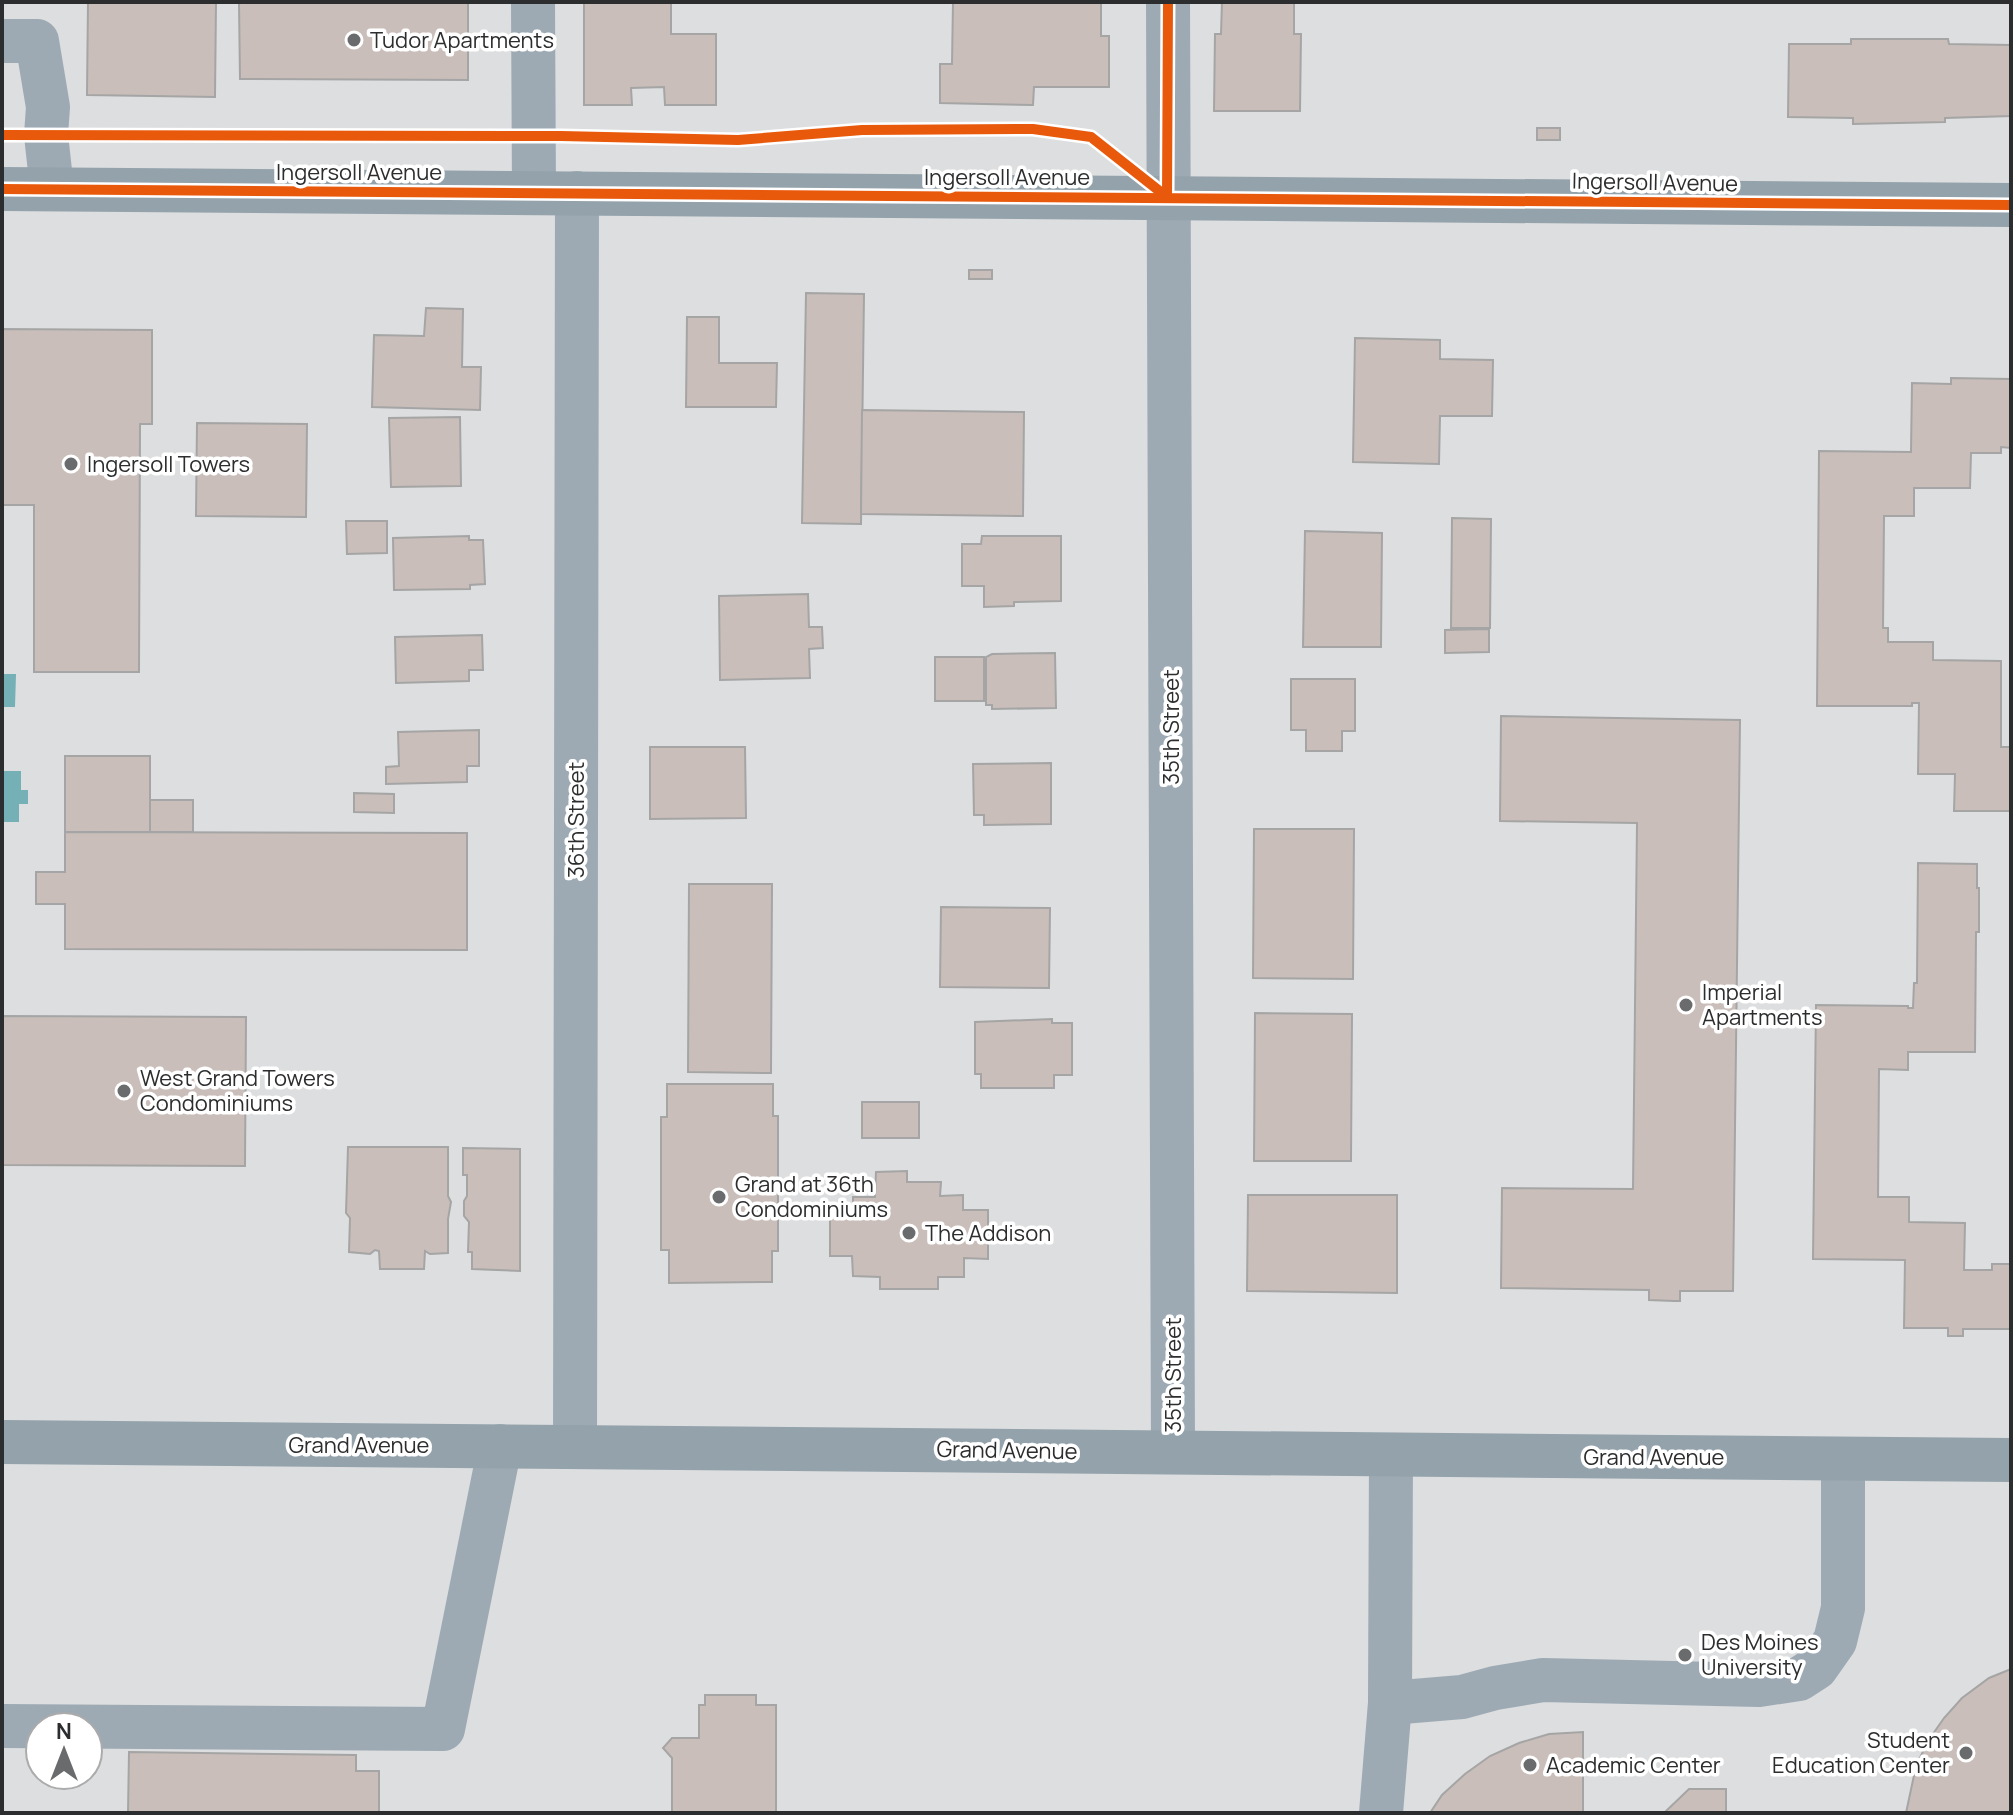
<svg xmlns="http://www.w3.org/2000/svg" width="2013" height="1815" viewBox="0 0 2013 1815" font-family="Manrope,sans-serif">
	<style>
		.water { fill: #75b0b6 }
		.building { fill: #c9beba; stroke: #a5a5a5; stroke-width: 2 }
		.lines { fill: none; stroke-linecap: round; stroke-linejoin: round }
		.minor { stroke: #9daab4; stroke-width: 44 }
		.major { stroke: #93a2ab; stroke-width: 44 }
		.cycleway-casing { stroke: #fff; stroke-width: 15 }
		.cycleway { stroke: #e8590c; stroke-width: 10 }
		.poi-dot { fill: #6a6b6c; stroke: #fff; stroke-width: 3 }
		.labels { text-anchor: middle; stroke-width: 7; stroke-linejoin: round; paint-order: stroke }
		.poi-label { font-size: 22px; fill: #2c2d2e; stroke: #fff; text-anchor: start }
		.street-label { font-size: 22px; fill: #2c2d2e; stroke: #fff }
	</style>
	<rect width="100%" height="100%" fill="#dddedf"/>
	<g class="water">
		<polygon points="2,674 16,674 15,707 2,707"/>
		<polygon points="2,771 21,771 21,790 28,790 28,804 19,804 19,822 2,822"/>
	</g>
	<g class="building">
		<polygon points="88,2 216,2 215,97 87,95"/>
		<polygon points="239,2 468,2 468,80 240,79"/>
		<polygon points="584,2 671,2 671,34 716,34 716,105 665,105 664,87 631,88 632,105 584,105"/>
		<polygon points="953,2 1101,2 1101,36 1109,36 1109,87 1034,87 1033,105 940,103 940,64 952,64"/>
		<polygon points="1222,2 1294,2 1294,34 1301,34 1300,111 1214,111 1215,34 1221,34"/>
		<polygon points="1851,39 1948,39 1949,44 2011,45 2011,116 1945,118 1945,122 1853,124 1853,118 1788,117 1789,44 1851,44"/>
		<rect x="1537" y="128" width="23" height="12"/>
		<rect x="969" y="270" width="23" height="9"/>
		<polygon points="806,293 864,294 861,524 802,523"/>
		<polygon points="426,308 463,309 462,367 481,367 480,410 372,407 374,335 424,336"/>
		<polygon points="687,317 719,317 719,363 777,363 776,407 686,407"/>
		<polygon points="2,329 152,330 152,424 140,424 139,672 34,672 34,505 2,505"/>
		<polygon points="1355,338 1440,340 1440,359 1493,360 1492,416 1440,416 1439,464 1353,462"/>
		<polygon points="1951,378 2011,379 2011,448 2001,447 2001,453 1971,453 1970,488 1914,488 1914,516 1884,516 1883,628 1888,628 1888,642 1933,642 1933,660 2001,661 2001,747 2011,747 2011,811 1954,811 1955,774 1918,774 1919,703 1912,703 1912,706 1817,706 1819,451 1911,452 1912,383 1951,384"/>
		<polygon points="862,410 1024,412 1023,516 861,514"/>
		<polygon points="460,417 461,486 391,487 389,418"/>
		<polygon points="197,423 307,424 306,517 196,516"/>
		<polygon points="1452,518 1491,519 1490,628 1451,628"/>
		<polygon points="346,521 387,521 387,553 347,554"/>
		<polygon points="1305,531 1382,533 1381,647 1303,647"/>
		<polygon points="469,536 469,540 483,540 485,584 470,585 470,589 394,590 393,538"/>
		<polygon points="982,536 1061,536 1061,601 1014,602 1014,606 984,607 984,586 962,586 962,544 981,544"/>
		<polygon points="808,594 809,627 822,627 823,648 809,649 810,678 720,680 719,596"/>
		<polygon points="1489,629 1489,652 1445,653 1445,630"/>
		<polygon points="482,635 483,670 469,670 469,681 396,683 395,637"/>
		<polygon points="1055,653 1056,708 992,709 992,705 986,705 986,657 992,654"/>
		<rect x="935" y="657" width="49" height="44"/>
		<polygon points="1291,679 1355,679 1355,731 1342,731 1342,751 1306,751 1306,730 1291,730"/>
		<polygon points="1501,716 1740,720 1733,1291 1680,1291 1680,1301 1674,1301 1649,1300 1649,1290 1501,1288 1502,1188 1633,1189 1637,823 1500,821"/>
		<polygon points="479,730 479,766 467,766 467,782 386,784 386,767 399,766 398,732"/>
		<polygon points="650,747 745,747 746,818 650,819"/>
		<rect x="65" y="756" width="85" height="76"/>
		<polygon points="1051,763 1051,824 984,825 984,815 974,815 973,764"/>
		<polygon points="354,793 394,794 394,813 354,812"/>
		<rect x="150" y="800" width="43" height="32"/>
		<polygon points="1254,829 1354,829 1353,979 1253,978"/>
		<polygon points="65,832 467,833 467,950 65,949 65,904 36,904 36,872 65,872"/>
		<polygon points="1918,863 1977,864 1977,888 1979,888 1979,932 1976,932 1975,1052 1908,1052 1908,1070 1879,1069 1878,1197 1909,1197 1909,1222 1965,1223 1964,1270 1992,1270 1992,1264 2011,1264 2011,1329 1963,1329 1963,1336 1948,1336 1948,1328 1904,1328 1905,1260 1813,1259 1816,1005 1908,1006 1908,1008 1913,1008 1914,983 1917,983"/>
		<polygon points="689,884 772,884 771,1073 688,1072"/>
		<polygon points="941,907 1050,908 1049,988 940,987"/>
		<polygon points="1255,1013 1352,1014 1351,1161 1254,1161"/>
		<polygon points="2,1016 246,1017 245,1166 2,1165"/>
		<polygon points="1052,1019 1052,1023 1072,1023 1072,1075 1054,1075 1054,1088 981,1088 981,1074 975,1074 975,1022"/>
		<polygon points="667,1084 773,1084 773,1116 778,1116 778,1251 772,1251 772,1282 669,1283 669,1250 661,1250 661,1117 667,1117"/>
		<rect x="862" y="1102" width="57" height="36"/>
		<polygon points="348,1147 448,1147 448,1196 451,1202 448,1219 448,1253 430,1254 425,1251 424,1269 380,1269 379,1251 375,1250 370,1254 349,1252 350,1218 346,1213"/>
		<polygon points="463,1148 520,1149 520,1271 472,1269 472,1252 468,1252 469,1222 464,1216 464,1201 467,1196 467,1175 463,1175"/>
		<polygon points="907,1171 907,1182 941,1182 940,1196 963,1195 963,1210 988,1210 988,1259 964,1258 964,1277 938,1277 938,1289 880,1289 880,1277 853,1276 852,1256 830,1256 830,1210 853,1210 853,1197 875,1197 876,1172"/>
		<polygon points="1248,1195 1397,1195 1397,1293 1247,1291"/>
		<polygon points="2011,1669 2011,1813 1906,1813 1916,1766 1928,1741 1944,1718 1962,1698 1989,1678"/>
		<polygon points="705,1695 756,1695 756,1705 776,1705 776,1813 672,1813 672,1758 663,1748 672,1738 699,1738 699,1705 705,1705"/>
		<polygon points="1583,1732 1583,1813 1430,1813 1442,1795 1465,1774 1490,1756 1519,1743 1549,1734"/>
		<polygon points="129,1752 356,1755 356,1771 379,1771 379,1813 128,1813"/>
		<polygon points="1689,1789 1726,1789 1726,1813 1664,1813"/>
	</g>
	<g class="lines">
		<g class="minor">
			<polyline points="533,2 534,193"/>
			<polyline points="1168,2 1173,1452"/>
			<polyline points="2,41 37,41 48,107 46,135 52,189"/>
			<polyline points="575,1447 577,193"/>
			<polyline points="1390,1703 1462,1697 1495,1688 1543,1680 1759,1685 1799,1679 1816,1668 1835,1641 1843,1608 1843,1459"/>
			<polyline points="2,1726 443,1729 500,1446"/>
			<polyline points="1381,1813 1390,1703 1391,1455"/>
		</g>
		<g class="major">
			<polyline points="2,189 2011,205"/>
			<polyline points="2,1442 2011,1460"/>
		</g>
		<g class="cycleway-casing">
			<g id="cycleway">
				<polyline points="2,135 561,136 738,140 862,130 1033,129 1091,137 1167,197"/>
				<polyline points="2,189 2011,205"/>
				<polyline points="1167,197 1168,2"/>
			</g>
		</g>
		<use href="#cycleway" class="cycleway"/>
	</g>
	<g class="poi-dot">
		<circle cx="354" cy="40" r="8"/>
		<circle cx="71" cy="464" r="8"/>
		<circle cx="1686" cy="1005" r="8"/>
		<circle cx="124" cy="1091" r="8"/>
		<circle cx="719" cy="1197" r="8"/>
		<circle cx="909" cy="1233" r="8"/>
		<circle cx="1685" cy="1655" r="8"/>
		<circle cx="1966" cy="1753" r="8"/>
		<circle cx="1530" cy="1765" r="8"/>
	</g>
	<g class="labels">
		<g class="poi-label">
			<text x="370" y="48">Tudor Apartments</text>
			<text x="87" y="472">Ingersoll Towers</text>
			<text x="1702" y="1000">Imperial<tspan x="1702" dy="25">Apartments</tspan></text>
			<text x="140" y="1086">West Grand Towers<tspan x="140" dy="25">Condominiums</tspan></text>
			<text x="735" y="1192">Grand at 36th<tspan x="735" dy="25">Condominiums</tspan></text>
			<text x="925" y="1241">The Addison</text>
			<text x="1701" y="1650">Des Moines<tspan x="1701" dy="25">University</tspan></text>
			<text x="1950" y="1748" text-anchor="end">Student<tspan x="1950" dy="25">Education Center</tspan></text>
			<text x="1546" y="1773">Academic Center</text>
		</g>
		<g class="street-label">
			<text x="359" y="180">Ingersoll Avenue</text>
			<text x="1007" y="185">Ingersoll Avenue</text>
			<text transform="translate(1655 182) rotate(1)" y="8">Ingersoll Avenue</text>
			<text transform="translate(1171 727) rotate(-90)" y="8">35th Street</text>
			<text transform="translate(576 820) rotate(-90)" y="8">36th Street</text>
			<text transform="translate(1173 1375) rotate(-90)" y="8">35th Street</text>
			<text x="359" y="1453">Grand Avenue</text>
			<text transform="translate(1007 1450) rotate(1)" y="8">Grand Avenue</text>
			<text x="1654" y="1465">Grand Avenue</text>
		</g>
	</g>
	<rect width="2013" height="1815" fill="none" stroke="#2c2d2e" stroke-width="8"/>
	<g transform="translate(64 1751)"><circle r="38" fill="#ffffff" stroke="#ababab" stroke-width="2"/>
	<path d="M0-6L14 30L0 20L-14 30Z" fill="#6a6b6c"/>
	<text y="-12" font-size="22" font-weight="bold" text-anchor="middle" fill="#2c2d2e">N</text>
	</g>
</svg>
